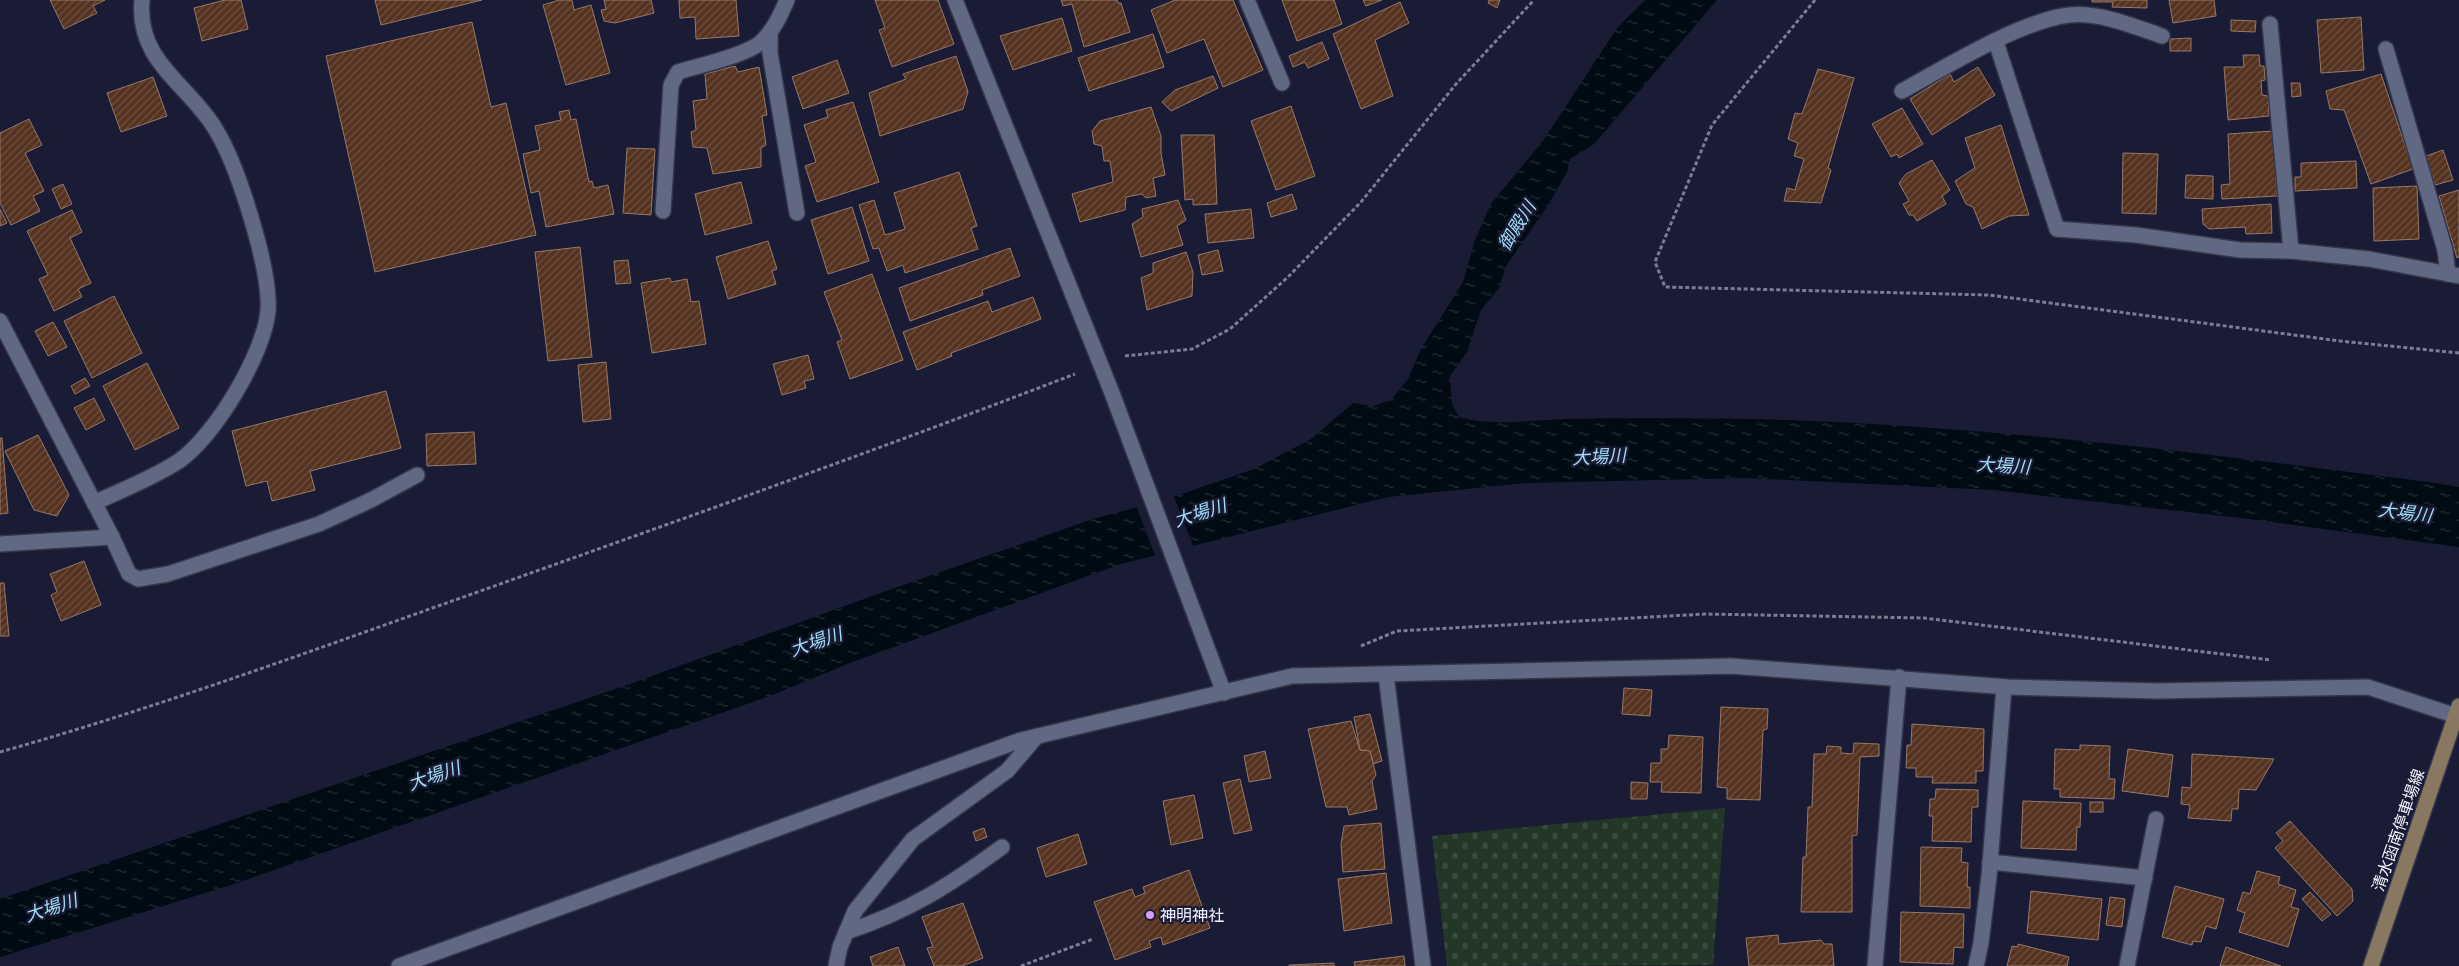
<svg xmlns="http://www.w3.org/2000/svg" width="2459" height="966" viewBox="0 0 2459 966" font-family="Overpass,'Noto Sans JP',sans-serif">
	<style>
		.cemetery { fill: url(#cemetery-stones) }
		.water { fill: url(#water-ripples) }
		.pier { fill: #191c34 }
		.building { fill: url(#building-hatch); stroke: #977868 }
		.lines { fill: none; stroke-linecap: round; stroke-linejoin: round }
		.lane-casing { stroke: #343649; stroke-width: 18 }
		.street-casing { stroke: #343649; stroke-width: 18 }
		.secondary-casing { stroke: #343649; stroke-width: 18 }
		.path { stroke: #7c7e90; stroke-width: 3; stroke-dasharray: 4 2.5; stroke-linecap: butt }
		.lane { stroke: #616884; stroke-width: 15 }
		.street { stroke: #616884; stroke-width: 15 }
		.secondary { stroke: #887862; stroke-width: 15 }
		.poi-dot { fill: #d29dfd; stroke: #191c34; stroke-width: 2 }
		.labels { text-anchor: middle; stroke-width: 4.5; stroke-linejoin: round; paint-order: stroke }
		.street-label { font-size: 16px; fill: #f2f4ff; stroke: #191c34 }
		.poi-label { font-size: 16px; fill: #f2f4ff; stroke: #191c34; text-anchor: start }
		.water-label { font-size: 18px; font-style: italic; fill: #a3def9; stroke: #191c34 }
	</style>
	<defs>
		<pattern id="cemetery-stones" width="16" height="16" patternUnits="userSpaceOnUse" patternTransform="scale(1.25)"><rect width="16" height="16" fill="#233726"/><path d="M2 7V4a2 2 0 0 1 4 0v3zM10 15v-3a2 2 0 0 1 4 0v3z" fill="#394b3c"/></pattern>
		<pattern id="water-ripples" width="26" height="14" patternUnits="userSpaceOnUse" patternTransform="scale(1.25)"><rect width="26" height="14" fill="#000b14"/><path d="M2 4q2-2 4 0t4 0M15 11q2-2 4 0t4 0" fill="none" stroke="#262f37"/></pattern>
		<pattern id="building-hatch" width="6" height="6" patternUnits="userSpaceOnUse" patternTransform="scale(1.25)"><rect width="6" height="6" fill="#553220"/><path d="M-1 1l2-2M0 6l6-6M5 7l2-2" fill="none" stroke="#6e5041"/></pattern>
	</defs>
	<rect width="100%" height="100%" fill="#191c34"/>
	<polygon class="cemetery" points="1725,808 1713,965 1447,966 1432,836"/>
	<path class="water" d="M1645,0H1717L1594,144L1570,159L1567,172L1547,207L1506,266L1499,288L1481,310L1467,352L1450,376L1452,404L1459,417C1494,427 1530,420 1566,419C1640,417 1716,418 1791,420C2005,428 2217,455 2429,482L2459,487V547L2249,519L1993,490L1746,478L1527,483L1388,497L1121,564L850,663L770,696L237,883L0,957V899L627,685L886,591L1093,519L1164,500L1254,469L1311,439L1353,403L1373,406L1391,400L1408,379L1421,349L1463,282L1475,240L1491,204L1545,138L1617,28Z"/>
	<polygon class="pier" points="1173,494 1194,548 1156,558 1136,505"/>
	<g class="building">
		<polygon points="50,0 105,0 93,6 97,13 64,29"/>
		<polygon points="225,0 241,0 248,29 202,41 194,8"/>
		<polygon points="375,0 482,0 381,25"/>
		<polygon points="559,0 572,0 574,10 591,5 610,73 566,85 543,5"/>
		<polygon points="604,0 651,0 654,13 615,23 604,21 601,10 606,9"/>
		<polygon points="679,0 736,0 739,36 696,39 695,17 680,18"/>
		<polygon points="875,0 938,0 954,44 892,67 879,30 885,28"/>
		<polygon points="1061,0 1117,0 1118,3 1121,3 1130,32 1084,47 1072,4 1063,6"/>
		<polygon points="1175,0 1233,0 1263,70 1223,87 1204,39 1167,53 1151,10"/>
		<polygon points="1282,0 1334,0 1342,24 1297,41"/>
		<polygon points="1363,0 1382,0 1366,6"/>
		<polygon points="1489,0 1500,0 1497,8 1488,3"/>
		<polygon points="2092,0 2147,0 2147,8 2112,7 2113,2 2092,2"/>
		<polygon points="2169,0 2214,0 2216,16 2173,23"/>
		<polygon points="1400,2 1409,23 1375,40 1393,96 1361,109 1333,34"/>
		<polygon points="2361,17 2364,70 2321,73 2317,20"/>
		<polygon points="1062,18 1072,51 1013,70 1000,36"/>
		<polygon points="2231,20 2256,21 2255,32 2231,31"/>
		<polygon points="472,22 491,107 506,103 536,235 375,272 326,56"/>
		<polygon points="1153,34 1164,67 1089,91 1078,58"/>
		<polygon points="2191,38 2191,51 2170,51 2170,39"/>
		<polygon points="1322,42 1329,59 1308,68 1305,62 1293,67 1289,56"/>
		<polygon points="2243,55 2259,55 2260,66 2264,66 2265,80 2261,81 2262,95 2268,96 2269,116 2228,120 2224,67 2244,67"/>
		<polygon points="956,56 968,92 963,109 880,136 869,93 906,79 903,74"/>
		<polygon points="837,60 849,93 803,109 792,77"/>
		<polygon points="735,66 738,72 759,67 767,115 762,116 766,145 761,148 761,167 713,174 707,148 693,147 691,132 696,130 693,101 707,99 705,74"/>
		<polygon points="1978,67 1995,95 1932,135 1910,99 1950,74 1954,82"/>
		<polygon points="1818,69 1854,78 1828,168 1831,170 1821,203 1784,201 1787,188 1795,190 1804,159 1794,156 1798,143 1788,139 1795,113 1802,114"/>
		<polygon points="2381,74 2413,169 2371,184 2344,110 2330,109 2326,91"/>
		<polygon points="1213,76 1218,88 1171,111 1162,102 1175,90"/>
		<polygon points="153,77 167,116 121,132 107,93"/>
		<polygon points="2291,83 2300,83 2301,96 2292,97"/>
		<polygon points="853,102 879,182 817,202 805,166 816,162 804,125 828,117 826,110"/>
		<polygon points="1291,106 1315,176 1276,190 1251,121"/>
		<polygon points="1151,107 1161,136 1161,153 1165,175 1153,178 1156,196 1146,198 1142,194 1126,197 1125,210 1080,222 1072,194 1113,182 1110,161 1104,161 1102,146 1094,144 1092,131 1100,121"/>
		<polygon points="1902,108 1923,144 1899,158 1897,154 1891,157 1872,124"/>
		<polygon points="569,110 571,120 576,119 589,182 592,181 594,188 608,185 614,214 546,227 539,191 531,193 523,154 540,150 535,126 561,120 559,112"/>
		<polygon points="29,119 42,145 25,153 44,191 33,196 40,211 11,225 0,203 0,133"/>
		<polygon points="2001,125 2029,215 2009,216 1982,229 1973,207 1966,204 1955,181 1975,168 1965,138"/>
		<polygon points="2273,131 2277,196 2222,199 2221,185 2230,184 2228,134"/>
		<polygon points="1181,135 1214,135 1217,204 1193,205 1193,199 1185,200"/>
		<polygon points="627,148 655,149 651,215 623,213"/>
		<polygon points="2443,150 2453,180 2435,185 2426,156"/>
		<polygon points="2123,153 2158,154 2156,214 2122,213"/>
		<polygon points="1932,160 1950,190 1942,196 1946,204 1917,221 1913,215 1909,215 1903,204 1909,201 1899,183 1906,174"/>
		<polygon points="2356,161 2357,188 2295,191 2295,177 2301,177 2301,163"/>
		<polygon points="959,172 977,226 971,228 978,249 905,273 903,265 887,271 879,248 873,249 859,205 874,200 885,235 905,229 894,193"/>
		<polygon points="2186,175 2213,176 2213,199 2185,198"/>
		<polygon points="741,182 752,223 705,235 695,194"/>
		<polygon points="63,184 72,204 61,209 52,189"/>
		<polygon points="2417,186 2419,239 2374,241 2373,188"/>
		<polygon points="2459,190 2459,257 2457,258 2439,196"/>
		<polygon points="1292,194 1297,209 1271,217 1267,203"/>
		<polygon points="1178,200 1186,220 1177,226 1183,245 1141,257 1132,224 1143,217 1142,209"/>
		<polygon points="2271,204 2272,233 2246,234 2245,227 2209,229 2203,224 2202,209"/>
		<polygon points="852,207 869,261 828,274 811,220"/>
		<polygon points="0,209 7,223 0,226"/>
		<polygon points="1251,209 1254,238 1208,243 1205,214"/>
		<polygon points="72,210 82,232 70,238 91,283 78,289 82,297 54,311 39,279 48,275 27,231"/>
		<polygon points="768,241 777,269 772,271 776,284 728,299 716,257"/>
		<polygon points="580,247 592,357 548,361 535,252"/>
		<polygon points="1010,248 1020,276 982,290 983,295 910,321 899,288"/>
		<polygon points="1218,250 1223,271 1202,275 1198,255"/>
		<polygon points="1186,252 1193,272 1192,296 1147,310 1141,278 1153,273 1153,263"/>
		<polygon points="628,260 631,283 616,284 614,261"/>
		<polygon points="872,274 903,360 850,379 837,342 842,340 824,292"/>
		<polygon points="670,278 671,282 687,279 691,302 699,301 706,344 652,353 641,283"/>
		<polygon points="114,296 142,353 92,378 64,321"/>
		<polygon points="1033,297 1041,319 951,353 952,356 917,370 903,332 988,301 992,312"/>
		<polygon points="53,322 67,347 48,356 35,331"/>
		<polygon points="808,355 814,379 804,381 806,388 782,395 773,364"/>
		<polygon points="606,362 611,419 583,422 578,365"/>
		<polygon points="147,363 179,428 135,450 103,386"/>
		<polygon points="85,378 90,386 75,394 71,386"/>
		<polygon points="386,391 401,448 310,471 315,490 272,501 267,481 246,486 232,431"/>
		<polygon points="94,398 105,420 86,430 74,408"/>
		<polygon points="474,432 476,464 427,466 426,434"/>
		<polygon points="38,435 69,495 57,516 34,510 5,451"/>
		<polygon points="0,438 2,438 8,513 0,514"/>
		<polygon points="84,561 101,605 61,621 51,595 57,592 50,574"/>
		<polygon points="0,583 4,583 9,636 0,636"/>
		<polygon points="1624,688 1652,690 1650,716 1622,714"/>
		<polygon points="1721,707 1768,709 1767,729 1763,730 1760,800 1727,799 1727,788 1717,787"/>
		<polygon points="1370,714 1382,761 1373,764 1370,751 1360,750 1354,717"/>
		<polygon points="1351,721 1360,750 1370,751 1376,775 1372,781 1377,809 1349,815 1347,807 1326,807 1308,729"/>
		<polygon points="1912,724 1984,729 1983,771 1976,771 1976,783 1932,783 1933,777 1916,777 1916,768 1906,768 1907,745 1911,745"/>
		<polygon points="1669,735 1703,737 1701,793 1661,792 1662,782 1650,782 1651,763 1661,763 1661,749 1668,749"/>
		<polygon points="1854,743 1879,744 1879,756 1860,757 1857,835 1852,836 1852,912 1801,912 1803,857 1806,857 1808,807 1812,807 1814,754 1826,754 1827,746 1841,747 1841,753 1853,754"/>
		<polygon points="2080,745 2110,746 2109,779 2115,779 2114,799 2060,797 2060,789 2054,789 2055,749 2080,750"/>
		<polygon points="2128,749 2173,755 2168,797 2122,791"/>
		<polygon points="1265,751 1271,778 1249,782 1244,756"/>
		<polygon points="2192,754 2274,759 2256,790 2239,789 2238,809 2232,809 2231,821 2188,818 2190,805 2181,804 2182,787 2191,788"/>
		<polygon points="1240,779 1252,830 1234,834 1223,783"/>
		<polygon points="1631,782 1648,783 1647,799 1631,799"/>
		<polygon points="1936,789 1978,790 1978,807 1972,807 1971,842 1932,841 1933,816 1929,816 1930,799 1935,799"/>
		<polygon points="1194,795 1203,838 1171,845 1163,801"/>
		<polygon points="2023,801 2081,803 2080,827 2077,827 2076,850 2021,848"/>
		<rect x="2090" y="802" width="13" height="10"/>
		<polygon points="2290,821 2352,889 2353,901 2337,916 2275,848 2283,841 2276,833"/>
		<polygon points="1381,823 1385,869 1343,872 1341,844 1344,826"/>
		<polygon points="984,828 987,837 976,841 973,832"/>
		<polygon points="1078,834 1087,864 1046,877 1037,848"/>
		<polygon points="1921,847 1962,848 1961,862 1968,863 1967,887 1970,887 1970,908 1920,906"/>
		<polygon points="1189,870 1210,928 1163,945 1161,937 1149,941 1151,947 1115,960 1094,902 1132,889 1135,897 1145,893 1143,887"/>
		<polygon points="2257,871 2280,877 2278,884 2296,890 2291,907 2299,909 2288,947 2239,932 2245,913 2237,910 2243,892 2250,894"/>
		<polygon points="1386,873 1392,923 1344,931 1338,879"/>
		<polygon points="2175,886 2224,899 2216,929 2206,926 2201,942 2193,941 2192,945 2162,937"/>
		<polygon points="2031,891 2102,899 2098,940 2027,933"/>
		<polygon points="2310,892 2331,914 2322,921 2302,899"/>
		<polygon points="2110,897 2125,899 2122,927 2106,925"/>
		<polygon points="963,903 983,958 962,966 934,966 927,948 933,947 922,917"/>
		<polygon points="1901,912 1964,914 1963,948 1954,947 1953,964 1900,962"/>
		<polygon points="1778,935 1779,944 1821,940 1824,944 1832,944 1834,966 1749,966 1746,938"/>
		<polygon points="2018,944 2069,957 2067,966 2007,966 2012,946 2018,947"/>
		<polygon points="898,947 905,966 873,966 870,957"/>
		<polygon points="2226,947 2281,966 2220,966"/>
		<polygon points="1404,956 1405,966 1355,966 1354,962"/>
		<polygon points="1334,963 1334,966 1289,966 1289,965"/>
	</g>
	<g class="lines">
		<g class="lane-casing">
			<g id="lane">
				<polyline points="1247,0 1282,83"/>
				<polyline points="2270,24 2291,251"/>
				<polyline points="770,32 770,53 797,213"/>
				<polyline points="1996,42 2057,229"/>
				<polyline points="2386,49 2445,250 2448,274"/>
				<path d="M1902,91C1946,67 2020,21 2069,15C2100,12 2133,26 2162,36"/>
				<path d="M663,211L671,85L678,72C697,66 748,55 761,42C774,30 780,16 787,0"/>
				<path d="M94,503C122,490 153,478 179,461C215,436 264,354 268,311C271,270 238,166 216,130C189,84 136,62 142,0"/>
				<polyline points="112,537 129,574 138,579 168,574 319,524 371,500 417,475"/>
			</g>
		</g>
		<g class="street-casing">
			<g id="street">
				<polyline points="955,0 1112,393 1224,693"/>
				<polyline points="2057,229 2136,235 2240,250 2291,251 2369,259 2459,276"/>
				<polyline points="0,321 112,537 0,544"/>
				<polyline points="1386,675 1423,966"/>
				<polyline points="1990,862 2145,878"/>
				<path d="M846,932C908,912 950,885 1002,847"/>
				<polyline points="399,966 1021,740 1292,676 1731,666 2008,687 2157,691 2368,687 2459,717"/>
				<polyline points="836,966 840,947 855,911 913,839 1007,771 1037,736"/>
				<polyline points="1875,966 1899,677"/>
				<polyline points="1976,966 1981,943 1989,876 2004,687"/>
				<polyline points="2127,966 2156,819"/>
			</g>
		</g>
		<g class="secondary-casing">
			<polyline id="secondary" points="2371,966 2459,706"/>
		</g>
		<g class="path">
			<polyline points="1815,0 1712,125 1655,262 1665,287 1989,295 2340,341 2459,353"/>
			<polyline points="1125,356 1192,349 1230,329 1288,277 1361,202 1456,84 1534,0"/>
			<polyline points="1361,646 1397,631 1705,614 1924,618 2271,660"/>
			<path d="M0,752C160,707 316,649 472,594C674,522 875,451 1075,374"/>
			<polyline points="1021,966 1093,939"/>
		</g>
		<use href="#lane" class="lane"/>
		<use href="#street" class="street"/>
		<use href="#secondary" class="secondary"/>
	</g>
	<circle class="poi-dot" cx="1150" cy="915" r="5"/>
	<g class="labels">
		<g class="street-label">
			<text transform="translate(2398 830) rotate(-71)" y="6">清水函南停車場線</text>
		</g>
		<g class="poi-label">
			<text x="1160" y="921">神明神社</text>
		</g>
		<g class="water-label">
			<text transform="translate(1517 226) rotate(-58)" y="6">御殿川</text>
			<text transform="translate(1599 457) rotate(-3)" y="6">大場川</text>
			<text transform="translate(2003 466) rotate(3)" y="6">大場川</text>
			<text transform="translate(1200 513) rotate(-18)" y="6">大場川</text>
			<text transform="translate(2405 513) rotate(7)" y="6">大場川</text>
			<text transform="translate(816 642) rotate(-19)" y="6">大場川</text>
			<text transform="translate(434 776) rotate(-19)" y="6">大場川</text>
			<text transform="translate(51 908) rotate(-18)" y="6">大場川</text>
		</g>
	</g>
</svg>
